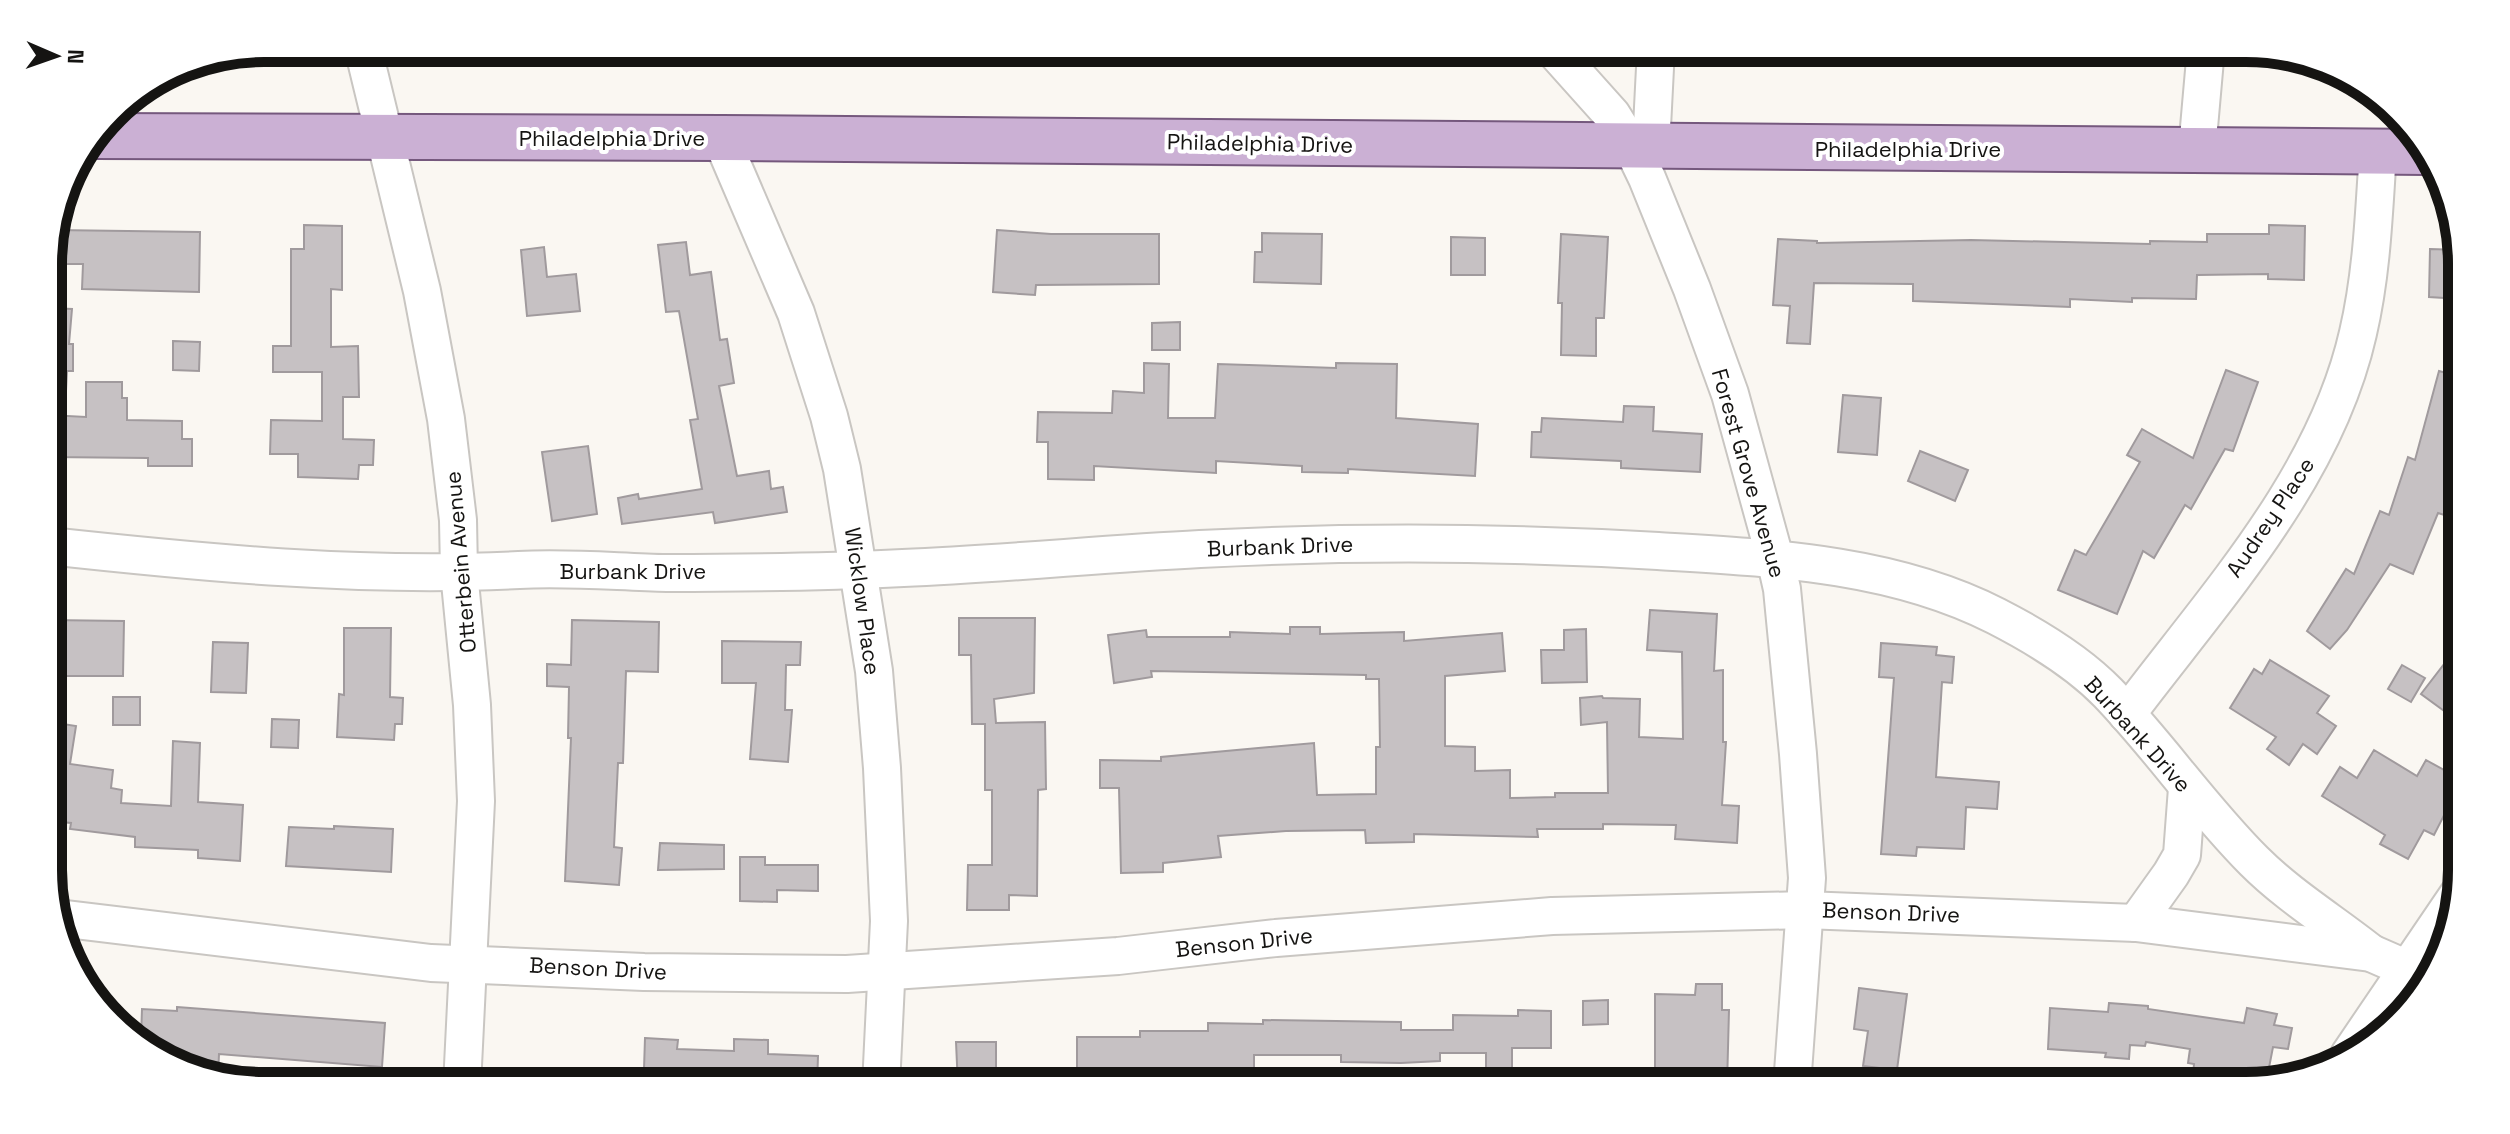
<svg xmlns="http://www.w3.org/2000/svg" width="2510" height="1134" viewBox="0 0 2510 1134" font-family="'Space Grotesk',sans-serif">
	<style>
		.building { fill: #c6c1c3; stroke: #a09a9d; stroke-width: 2 }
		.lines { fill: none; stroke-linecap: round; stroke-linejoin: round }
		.minor-casing { stroke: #c9c6c2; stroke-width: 40 }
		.major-casing { stroke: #75587d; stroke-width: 48 }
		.minor { stroke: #fff; stroke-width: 36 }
		.major { stroke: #cbb0d4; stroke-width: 44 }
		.labels { text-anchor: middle; stroke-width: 8; stroke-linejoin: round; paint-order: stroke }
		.street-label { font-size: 22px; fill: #151412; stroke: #fff }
		.rim { fill: none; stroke: #151412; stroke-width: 10 }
	</style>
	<rect width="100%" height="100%" fill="#faf7f2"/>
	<g class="building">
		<polygon points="304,225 342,226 342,290 331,289 331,347 358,346 359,397 343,397 343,439 374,440 373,465 359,465 358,479 298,477 298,454 270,454 271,420 322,421 322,372 273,372 273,346 291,346 291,249 304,249"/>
		<polygon points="2269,225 2305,226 2304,280 2268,279 2268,274 2197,275 2196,299 2132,298 2132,302 2070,299 2070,307 1913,301 1913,284 1814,283 1810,344 1787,343 1790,306 1773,305 1778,239 1817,241 1817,243 1971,240 2150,244 2150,241 2207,242 2207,234 2269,234"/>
		<polygon points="54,230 200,232 199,292 82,289 83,264 49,264 48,249"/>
		<polygon points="997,230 1051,234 1159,234 1159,284 1036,285 1035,295 993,292"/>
		<polygon points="1262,233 1322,234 1321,284 1254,282 1255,252 1262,252"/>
		<polygon points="1561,234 1608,237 1604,318 1596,318 1596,356 1561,355 1562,303 1558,303"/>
		<polygon points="1451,237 1485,238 1485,275 1451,275"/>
		<polygon points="686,242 690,275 711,272 720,340 727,339 734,383 719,386 737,476 769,471 771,489 783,487 787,512 715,523 713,512 622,524 618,498 638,494 639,499 702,489 690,420 698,419 679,311 666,312 658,245"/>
		<polygon points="544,247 547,277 576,274 580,311 527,316 521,250"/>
		<polygon points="2430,249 2460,250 2460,299 2429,297"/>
		<polygon points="50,308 72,309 69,344 73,344 73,371 67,371 66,391 49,391"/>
		<polygon points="1180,322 1180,350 1152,350 1152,323"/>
		<polygon points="173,341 200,342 199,371 173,370"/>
		<polygon points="1144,363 1169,364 1168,418 1215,418 1218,364 1336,368 1336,363 1397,364 1396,418 1478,424 1475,476 1348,469 1348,473 1302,472 1302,466 1216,461 1216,473 1094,466 1094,480 1048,479 1048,442 1037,442 1038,412 1112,413 1113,391 1144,393"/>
		<polygon points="2226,370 2258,382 2233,451 2225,449 2191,509 2185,505 2154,558 2143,551 2117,614 2058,590 2075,550 2086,555 2140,462 2127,455 2142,429 2193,458"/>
		<polygon points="2439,371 2461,377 2461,421 2447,471 2461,475 2461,488 2451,517 2438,513 2413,574 2390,564 2347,630 2330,649 2307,631 2346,569 2354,574 2380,511 2389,515 2408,457 2415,460"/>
		<polygon points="86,382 122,382 122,398 127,398 127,420 182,421 182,439 192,439 192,466 148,466 148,458 49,457 49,415 86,417"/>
		<polygon points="1843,395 1881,398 1877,455 1838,452"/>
		<polygon points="1624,406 1654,407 1653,431 1702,434 1700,472 1621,468 1621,461 1531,457 1532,432 1541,432 1542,418 1623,422"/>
		<polygon points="588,446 597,514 552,521 542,452"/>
		<polygon points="1920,451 1968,470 1955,501 1908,481"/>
		<polygon points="1650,610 1717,614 1714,671 1723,670 1723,742 1726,742 1722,805 1739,806 1737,843 1675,839 1676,825 1603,824 1603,829 1537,829 1538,837 1414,834 1414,842 1366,843 1365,830 1286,831 1218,836 1221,857 1163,863 1163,872 1121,873 1119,788 1100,788 1100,760 1161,761 1161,757 1314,743 1317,795 1376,794 1376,747 1380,747 1379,679 1366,679 1366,675 1151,671 1152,677 1114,683 1108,635 1146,630 1147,637 1230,637 1230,632 1290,634 1290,627 1320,627 1320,634 1404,632 1404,641 1502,633 1505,671 1445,676 1445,746 1475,747 1475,771 1510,770 1510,798 1555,797 1555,793 1608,793 1607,722 1581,725 1580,698 1602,696 1603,698 1640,699 1639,737 1683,739 1682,652 1647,650"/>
		<polygon points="959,618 1035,618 1034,693 994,699 996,723 1045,722 1046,789 1038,790 1037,896 1009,895 1009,910 967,910 968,865 992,865 992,790 985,790 985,724 972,724 971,655 959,655"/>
		<polygon points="49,620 124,621 123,676 49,676"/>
		<polygon points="572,620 659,622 658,672 626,671 623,763 618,763 614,847 622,848 619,885 565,881 571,738 568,738 569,687 547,686 547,664 571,665"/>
		<polygon points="344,628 391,628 390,697 403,698 402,724 395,724 394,740 337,737 339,694 344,695"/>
		<polygon points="1586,629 1587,682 1542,683 1541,650 1564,650 1564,630"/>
		<polygon points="722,641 801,642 800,665 786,665 785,710 792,710 788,762 750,759 756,683 722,683"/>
		<polygon points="213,642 248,643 246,693 211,692"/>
		<polygon points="1881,643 1937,647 1936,655 1954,657 1952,683 1942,682 1936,777 1999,782 1997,809 1966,807 1964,849 1917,847 1916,856 1881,854 1894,678 1879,677"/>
		<polygon points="2448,659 2461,670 2462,724 2421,694"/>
		<polygon points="2270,660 2329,696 2317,713 2336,726 2317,754 2303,744 2289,765 2267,749 2276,737 2230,708 2254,669 2262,674"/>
		<polygon points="2402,665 2425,678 2411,702 2388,689"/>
		<rect x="113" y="697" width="27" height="28"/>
		<polygon points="272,719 299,720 298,748 271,747"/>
		<polygon points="50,722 76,726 70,764 113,770 111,788 122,790 121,803 171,806 173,741 200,743 198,802 243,805 240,861 198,858 198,850 135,847 135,837 70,829 71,823 50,821"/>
		<polygon points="2374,750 2417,776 2426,760 2462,780 2434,835 2424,830 2408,859 2380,844 2385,835 2322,796 2340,767 2357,778"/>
		<polygon points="334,826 393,829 391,872 286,866 289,827 334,829"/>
		<polygon points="660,843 724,845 724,869 658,870"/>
		<polygon points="740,857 765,857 765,865 818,865 818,891 777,890 777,902 740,901"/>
		<polygon points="1696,984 1722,984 1722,1010 1729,1010 1727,1086 1655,1086 1655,994 1695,995"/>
		<polygon points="1859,988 1907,994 1897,1070 1863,1066 1868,1031 1854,1029"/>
		<polygon points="1608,1000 1608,1024 1583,1025 1583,1001"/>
		<polygon points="2109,1003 2148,1006 2148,1009 2244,1023 2247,1008 2277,1014 2274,1025 2292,1028 2288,1049 2273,1047 2266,1083 2260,1086 2192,1086 2194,1064 2188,1063 2190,1049 2146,1042 2145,1046 2130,1045 2129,1059 2105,1057 2106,1053 2048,1049 2050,1008 2108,1012"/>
		<polygon points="177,1007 385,1023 382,1067 219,1054 218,1077 181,1069 141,1038 142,1009 177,1011"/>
		<polygon points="1518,1010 1551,1011 1551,1048 1512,1048 1512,1086 1486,1086 1486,1053 1440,1053 1440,1061 1401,1063 1341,1062 1341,1055 1254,1055 1254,1086 1225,1086 1225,1073 1181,1072 1181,1086 1077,1086 1077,1037 1140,1037 1140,1031 1208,1031 1208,1023 1263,1024 1263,1020 1401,1022 1401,1030 1453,1030 1453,1015 1518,1016"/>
		<polygon points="645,1038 678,1040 677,1049 734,1051 734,1039 768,1040 768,1054 818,1056 817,1086 688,1086 689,1072 644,1069"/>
		<polygon points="956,1042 996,1042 996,1086 958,1086"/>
	</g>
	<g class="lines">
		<g class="minor-casing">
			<g id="minor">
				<polyline points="363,48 422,291 446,419 458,520 459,572 472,705 476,801 462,1086"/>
				<polyline points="1552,48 1612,115 1632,147 1647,178 1692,289 1730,394 1775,558 1782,589 1798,754 1807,878 1792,1086"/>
				<polyline points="721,138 796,313 829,416 842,469 874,671 882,768 889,921 881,1086"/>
				<polyline points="1651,147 1656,48"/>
				<polyline points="2197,150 2206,48"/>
				<path d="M49,546C205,563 363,578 519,570C568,567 618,572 667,573C746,573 825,572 903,568C1002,564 1101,554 1200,549C1353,541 1505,542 1658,551C1772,558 1892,563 1996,616C2035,636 2077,661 2108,693C2159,746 2201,808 2254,861C2289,896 2332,922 2371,953"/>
				<path d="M2127,714C2215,597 2325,479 2358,333C2372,273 2374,212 2378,151"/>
				<polyline points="58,918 431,963 644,972 847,974 1118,956 1276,938 1552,916 1805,910 2136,923 2371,953 2426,977"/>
				<polyline points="2136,923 2171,874 2182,855 2187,788"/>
				<polyline points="2349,1055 2457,896"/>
			</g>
		</g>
		<g class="major-casing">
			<polyline id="major" points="95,136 721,138 2426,152"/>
		</g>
		<use href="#minor" class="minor"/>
		<use href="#major" class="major"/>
	</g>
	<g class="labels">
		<g class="street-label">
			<text x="612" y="146">Philadelphia Drive</text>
			<text transform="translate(1260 143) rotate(1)" y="8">Philadelphia Drive</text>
			<text x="1908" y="157">Philadelphia Drive</text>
			<text transform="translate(1749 473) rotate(74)" y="8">Forest Grove Avenue</text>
			<text transform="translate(2270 517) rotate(-56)" y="8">Audrey Place</text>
			<text transform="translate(1280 546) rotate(-2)" y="8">Burbank Drive</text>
			<text transform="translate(460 562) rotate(-95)" y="8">Otterbein Avenue</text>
			<text x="633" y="579">Burbank Drive</text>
			<text transform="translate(863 601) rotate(82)" y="8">Wicklow Place</text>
			<text transform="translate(2138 734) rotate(48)" y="8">Burbank Drive</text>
			<text transform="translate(1891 912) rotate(2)" y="8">Benson Drive</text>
			<text transform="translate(1244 942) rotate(-6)" y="8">Benson Drive</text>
			<text transform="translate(598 968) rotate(3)" y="8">Benson Drive</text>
		</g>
	</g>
	<path d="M0 0H2510V1134H0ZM264 62H2246A202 202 0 0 1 2448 264V870A202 202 0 0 1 2246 1072H264A202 202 0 0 1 62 870V264A202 202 0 0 1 264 62Z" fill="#fff" fill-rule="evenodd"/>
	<path class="rim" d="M264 62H2246A202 202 0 0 1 2448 264V870A202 202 0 0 1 2246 1072H264A202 202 0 0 1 62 870V264A202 202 0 0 1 264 62Z"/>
	<g transform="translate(56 56) rotate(92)" stroke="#ffffff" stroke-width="6" paint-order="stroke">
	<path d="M0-6L14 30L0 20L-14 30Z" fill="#151412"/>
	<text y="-12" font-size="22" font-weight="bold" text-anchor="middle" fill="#151412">N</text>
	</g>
</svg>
